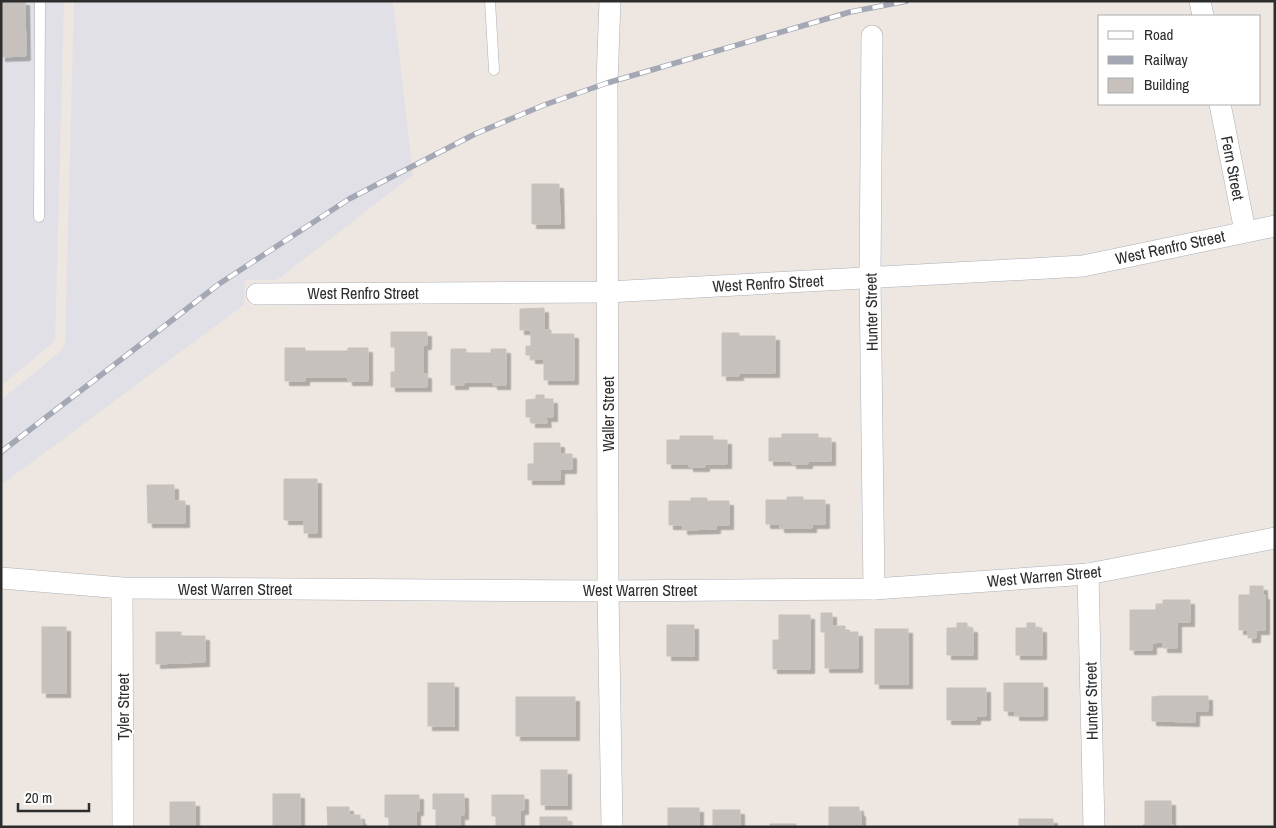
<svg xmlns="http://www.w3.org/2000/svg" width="1276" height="828" viewBox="0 0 1276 828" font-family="'Archivo Narrow',sans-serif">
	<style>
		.industrial { fill: #e1e0e6 }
		.building { fill: #c6c1bc; stroke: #c8c2ba; filter: url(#shadow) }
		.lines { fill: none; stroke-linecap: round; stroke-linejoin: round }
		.lane-casing { stroke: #adb0b7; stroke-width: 11 }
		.street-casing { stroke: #adb0b7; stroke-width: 22 }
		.lane { stroke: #fff; stroke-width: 10 }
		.street { stroke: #fff; stroke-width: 21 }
		.rail-casing { stroke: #a4a8b5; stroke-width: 5.5 }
		.rail { stroke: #fff; stroke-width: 4; stroke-dasharray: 11; stroke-linecap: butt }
		.labels { text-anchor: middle; stroke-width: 4; stroke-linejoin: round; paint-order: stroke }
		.street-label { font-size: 16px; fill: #2d2d2d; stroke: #fff }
	</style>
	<defs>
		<filter id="shadow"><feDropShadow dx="4.5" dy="4.5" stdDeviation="0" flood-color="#0004"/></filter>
	</defs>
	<rect width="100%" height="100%" fill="#ede6e1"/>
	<g class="industrial">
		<polygon points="1,1 64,1 55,341 1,386"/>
		<polygon points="74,1 393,1 413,175 277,280 245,280 244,305 1,485 1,400 61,351 65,345"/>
	</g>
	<g class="building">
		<polygon points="1,1 25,1 26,56 1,57"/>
		<polygon points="532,184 559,184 560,224 532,224"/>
		<polygon points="544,308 544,330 551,330 551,334 574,334 574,380 544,380 544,359 531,359 531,355 526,355 526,346 531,346 531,330 520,330 520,309"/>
		<polygon points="391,332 427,332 427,345 423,345 423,374 427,374 427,387 391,387 391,372 395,372 395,347 391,347"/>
		<polygon points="722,333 739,333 739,336 775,336 775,373 739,373 739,376 722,376"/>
		<polygon points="285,348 305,348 305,351 348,351 348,348 368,348 368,381 348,381 348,377 305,377 305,381 285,381"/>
		<polygon points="451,349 466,349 466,353 491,353 491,349 506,349 506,385 493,385 493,382 464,382 464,385 451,385"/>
		<polygon points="536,395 544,395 544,399 553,399 553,417 546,417 547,423 531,423 531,417 526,417 526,400 536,399"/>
		<polygon points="782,434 818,434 818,438 831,438 831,461 808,461 808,464 792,464 792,461 769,461 769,438 782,438"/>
		<polygon points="680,436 713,436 713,440 727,440 727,464 705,464 705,467 689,467 689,464 667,464 667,440 680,440"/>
		<polygon points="534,443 560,443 560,454 572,454 572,469 560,469 560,480 528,480 528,464 534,464"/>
		<polygon points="284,479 317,479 317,533 304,533 304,520 284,520"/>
		<polygon points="147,485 174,485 174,501 185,501 185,523 148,523"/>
		<polygon points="787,497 803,497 803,500 825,500 825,524 812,524 812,528 780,528 780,524 766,524 766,500 787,500"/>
		<polygon points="691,498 707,498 707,501 729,501 729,525 716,525 716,529 683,530 683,525 669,525 669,501 691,501"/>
		<polygon points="1250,586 1263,586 1263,595 1265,595 1265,630 1256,630 1256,638 1248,638 1248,630 1239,630 1239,595 1250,595"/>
		<polygon points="1163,600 1190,600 1190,622 1177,622 1177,648 1163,648 1163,642 1152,643 1152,650 1130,650 1130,610 1156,610 1156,604 1163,604"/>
		<polygon points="821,613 832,613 832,626 845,626 845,632 858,632 858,668 825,668 825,632 821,632"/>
		<polygon points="779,615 810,615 810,669 773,669 773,640 779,640"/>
		<polygon points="957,623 967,623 967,628 973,628 973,655 947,655 947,628 957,628"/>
		<polygon points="1027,623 1035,623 1035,628 1042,628 1042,655 1016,655 1016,628 1027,628"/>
		<rect x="667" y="625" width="27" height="31"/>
		<rect x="42" y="627" width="24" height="66"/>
		<rect x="875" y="629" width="33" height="55"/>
		<polygon points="156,632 181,632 181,636 205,636 205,662 156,664"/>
		<rect x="428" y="683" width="26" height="43"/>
		<polygon points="1004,683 1043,683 1043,716 1015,716 1015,711 1004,711"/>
		<polygon points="947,688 986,688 986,716 976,716 976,720 947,720"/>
		<polygon points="1160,696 1208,696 1208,711 1195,711 1195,722 1152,721 1152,697"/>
		<rect x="516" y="697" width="59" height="39"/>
		<rect x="541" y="770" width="26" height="35"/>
		<rect x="273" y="794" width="27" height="33"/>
		<polygon points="433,794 464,794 464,815 460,815 460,827 436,827 436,809 433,809"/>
		<polygon points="385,795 419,795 419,811 416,811 416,827 389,827 389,817 385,817"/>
		<polygon points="492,795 524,795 524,810 520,810 520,827 496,827 496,816 492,816"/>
		<polygon points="1145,801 1171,801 1171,825 1174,825 1174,827 1143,827 1143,825 1145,825"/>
		<rect x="170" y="802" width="25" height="25"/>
		<polygon points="327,807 349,807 349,815 360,815 360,820 362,820 362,827 328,827"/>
		<polygon points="829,807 859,807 859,812 861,812 861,826 867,827 829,827"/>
		<rect x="668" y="808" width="31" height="19"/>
		<rect x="713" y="810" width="27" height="17"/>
		<polygon points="540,817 567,817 567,822 572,822 572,827 540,827"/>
		<rect x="1019" y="819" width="34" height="8"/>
		<rect x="770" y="824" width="26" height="3"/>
	</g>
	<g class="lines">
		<g class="lane-casing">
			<g id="lane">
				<polyline points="490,1 494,70"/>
				<polyline points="39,217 40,1"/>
			</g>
		</g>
		<g class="street-casing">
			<g id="street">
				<polyline points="610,1 607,83 608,591 612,827"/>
				<polyline points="1200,1 1203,16"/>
				<polyline points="872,36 870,277 874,589"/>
				<polyline points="1220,104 1245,231"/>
				<polyline points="257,294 608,292 1083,266 1275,226"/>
				<polyline points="1088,574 1094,827"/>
				<polyline points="1,578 122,588 608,591 874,589 1088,574 1275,538"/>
				<polyline points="122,588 123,827"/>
			</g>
		</g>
		<use href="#lane" class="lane"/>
		<use href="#street" class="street"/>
		<g class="rail-casing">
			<polyline id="rail" points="1,452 219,284 349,199 475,134 544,105 607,83 850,12 907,1"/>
		</g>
		<use href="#rail" class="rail"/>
	</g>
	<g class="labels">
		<g class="street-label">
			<text transform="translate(1233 168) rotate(79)" y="6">Fern Street</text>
			<text transform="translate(1170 247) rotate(-12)" y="6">West Renfro Street</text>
			<text transform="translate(768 283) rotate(-3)" y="6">West Renfro Street</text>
			<text x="363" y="299">West Renfro Street</text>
			<text transform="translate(871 312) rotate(-91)" y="6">Hunter Street</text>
			<text transform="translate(608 414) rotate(-90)" y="6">Waller Street</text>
			<text transform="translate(1044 576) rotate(-5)" y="6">West Warren Street</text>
			<text x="235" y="595">West Warren Street</text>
			<text x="640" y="596">West Warren Street</text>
			<text transform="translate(1091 701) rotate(-91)" y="6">Hunter Street</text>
			<text transform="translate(123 707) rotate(-90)" y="6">Tyler Street</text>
		</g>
	</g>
	<rect width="1276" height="828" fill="none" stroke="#2d2d2d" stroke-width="5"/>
	<rect x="1098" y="15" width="162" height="90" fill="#ffffff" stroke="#ababab"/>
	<rect x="1108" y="31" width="25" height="8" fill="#ffffff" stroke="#ababab"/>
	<text x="1144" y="40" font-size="15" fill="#2d2d2d">Road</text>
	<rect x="1108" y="56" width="25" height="8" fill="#a4a8b5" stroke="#ababab"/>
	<text x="1144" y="65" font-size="15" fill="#2d2d2d">Railway</text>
	<rect x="1108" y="78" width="25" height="15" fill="#c6c1bc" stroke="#ababab"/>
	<text x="1144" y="90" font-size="15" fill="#2d2d2d">Building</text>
	<path d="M18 803v8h71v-8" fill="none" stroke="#2d2d2d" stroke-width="2.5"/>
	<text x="25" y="803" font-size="15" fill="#2d2d2d" stroke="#ffffff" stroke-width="4" paint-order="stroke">20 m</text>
</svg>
